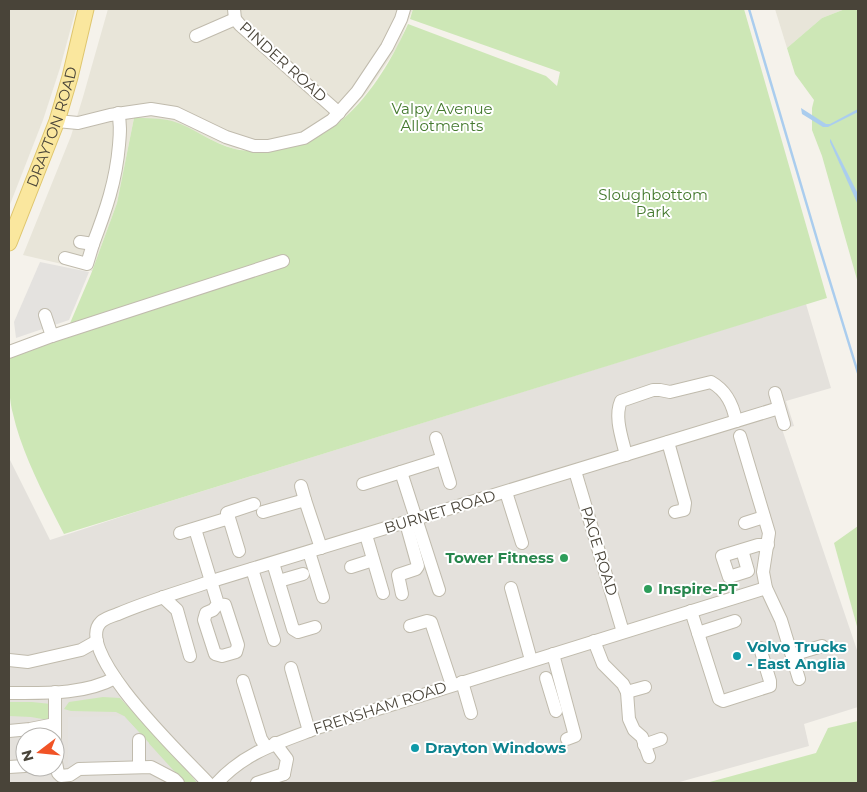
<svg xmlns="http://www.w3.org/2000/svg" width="867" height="792" viewBox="0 0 867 792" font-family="Montserrat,sans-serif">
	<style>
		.residential { fill: #e8e5d9 }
		.industrial { fill: #e4e1dc; fill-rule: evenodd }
		.green { fill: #cde7b6 }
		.parking { fill: #e4e2df }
		.water { fill: #aacdee }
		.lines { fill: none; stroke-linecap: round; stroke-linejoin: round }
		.stream { stroke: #aacdee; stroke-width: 2.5 }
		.minor-casing { stroke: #c0bbad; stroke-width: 14 }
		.major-casing { stroke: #dfc66e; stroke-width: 17 }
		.minor { stroke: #fff; stroke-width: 12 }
		.major { stroke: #fae79e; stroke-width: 15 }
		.leisure-dot { fill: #2e9e5b; stroke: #fff; stroke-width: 2 }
		.culture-dot { fill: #0f9aa8; stroke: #fff; stroke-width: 2 }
		.labels { text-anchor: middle; stroke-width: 4; stroke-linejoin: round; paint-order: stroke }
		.street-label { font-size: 15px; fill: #494439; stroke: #fff }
		.park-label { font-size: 15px; fill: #44792e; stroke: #fff }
		.leisure-label { font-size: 15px; font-weight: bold; fill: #27864d; stroke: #fff; text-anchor: end }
		.culture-label { font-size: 15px; font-weight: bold; fill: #0d838f; stroke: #fff; text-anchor: start }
	</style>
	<rect width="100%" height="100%" fill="#f5f2eb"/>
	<g class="residential">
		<polygon points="9,9 76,9 60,68 43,120 9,207"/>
		<polygon points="108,9 413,9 398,46 367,92 342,121 325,134 308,142 291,148 276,151 235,149 216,142 184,126 134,118 117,203 92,271 23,255 71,136 83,97"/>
		<polygon points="775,9 845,9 822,18 787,48"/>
	</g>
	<path class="industrial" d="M806,304L831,388L786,401L794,426L782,429L858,653V707L804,724L809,746L676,783H9V458L50,540L145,509ZM25,737H55V767H25Z"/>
	<g class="green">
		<path d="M413,9H744L827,298L64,534C45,497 22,454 13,414C8,395 9,375 9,356L68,328L91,274L117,203L134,118C146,118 160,118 172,121C194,127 212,144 235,149C244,151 255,151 265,151C337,149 381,84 408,24L546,76L557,86L560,72L410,19Z"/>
		<polygon points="845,9 858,9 858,283 822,156 812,130 812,108 814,100 795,74 787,48 822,18"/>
		<polygon points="858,526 858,630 834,543"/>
		<polygon points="103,697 120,698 184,766 197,783 185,783 124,716 116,712 71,711 64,709 69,702"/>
		<polygon points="9,702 32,702 51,704 48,720 31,717 9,716"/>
		<polygon points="858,721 858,783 706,783 816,753 828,728"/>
	</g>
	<g class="parking">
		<polygon points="40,262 89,272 69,320 16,338 14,322"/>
		<polygon points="124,716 149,743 151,765 68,766 68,717"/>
	</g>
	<g class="water">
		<polygon points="801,108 826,124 830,124 858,109 858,112 828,127 823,127 802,114"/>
		<polygon points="830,139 831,140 858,194 858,205 830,142"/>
	</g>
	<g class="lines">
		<polyline class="stream" points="749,9 819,246 858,373"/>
		<g class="minor-casing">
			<g id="minor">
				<polyline points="234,9 235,19 240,25 339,113"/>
				<polyline points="196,36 235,19"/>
				<polyline points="57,121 78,123 110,115 151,109 176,113 226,137 254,146 268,146 304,138 332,120 357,92 387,47 401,19 404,9"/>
				<path d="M80,242L93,244C106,210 116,181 119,145C120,134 121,124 118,113"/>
				<polyline points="65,258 87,264 93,244"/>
				<polyline points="52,336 283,261"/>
				<polyline points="9,352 52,336 45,315"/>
				<polyline points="775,393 784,424"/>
				<polyline points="740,436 769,533 763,572 766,588 781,620 799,679"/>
				<polyline points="436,438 450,483"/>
				<polyline points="668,442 685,503 684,510 675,512"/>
				<path d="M626,455C622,438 614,417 621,401L653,390H660L670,392L711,382C727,391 733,405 736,421"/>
				<polyline points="575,471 623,632"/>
				<polyline points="401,472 439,590"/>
				<polyline points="363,484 442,459"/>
				<polyline points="301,486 305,500"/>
				<polyline points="506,492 522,543"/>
				<polyline points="263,512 305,500 321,548"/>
				<polyline points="229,518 227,513 254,504"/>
				<polyline points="745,523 764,517"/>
				<polyline points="195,529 218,604 225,605 238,645 236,652 222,656 215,654 204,620 206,613 213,610 218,604"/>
				<polyline points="180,533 229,518 239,551"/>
				<polyline points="366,535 383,593"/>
				<polyline points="742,550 748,571 729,577 722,556 758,545 768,545"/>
				<polyline points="309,552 323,597"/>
				<polyline points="273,563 293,629 298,632 315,627"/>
				<polyline points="351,567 373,560"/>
				<polyline points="252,569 274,640"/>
				<polyline points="279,581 303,574"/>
				<polyline points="511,588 531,660"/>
				<polyline points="402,594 398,575 416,569 418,566 406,523"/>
				<polyline points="163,597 177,610 190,656"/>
				<polyline points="691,611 698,633 735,621"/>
				<polyline points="410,626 427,621 431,622 452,685"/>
				<polyline points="698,633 719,699 723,701 770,686 770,681 760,648"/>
				<polyline points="594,641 603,664 623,684 627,692 645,687"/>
				<polyline points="553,654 575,736 567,739"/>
				<polyline points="792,655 822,646"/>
				<polyline points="9,660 28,662 81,650 97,641"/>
				<polyline points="291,668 309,731"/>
				<polyline points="546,678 556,711"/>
				<polyline points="243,681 261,739 266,747"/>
				<polyline points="462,682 471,713"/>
				<polyline points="55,692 55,737"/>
				<polyline points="627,692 629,719 634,730 642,737 649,757"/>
				<path d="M9,693C43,693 84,695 115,678"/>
				<polyline points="9,731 30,729 55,724"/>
				<polyline points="139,740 139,767"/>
				<polyline points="275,743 287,759 284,774"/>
				<polyline points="644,745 661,739"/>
				<polyline points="55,757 58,773 61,776 70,775 79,769 151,767 174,779 178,783"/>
				<polyline points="9,767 25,766"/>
				<path d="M208,783C188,761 71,651 101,622C105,618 112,616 118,614C148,601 180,592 212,581L779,408"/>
				<path d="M217,783C246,751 281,742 320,727L766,588"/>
				<polyline points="257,783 284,774"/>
			</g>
		</g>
		<g class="major-casing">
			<g id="major">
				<path id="s1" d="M9,243L57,121L70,77L86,9"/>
			</g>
		</g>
		<use href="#minor" class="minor"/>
		<use href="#major" class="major"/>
	</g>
	<g class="leisure-dot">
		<circle cx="564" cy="558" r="5"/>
		<circle cx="648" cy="589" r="5"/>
	</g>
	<g class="culture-dot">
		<circle cx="737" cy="656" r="5"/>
		<circle cx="415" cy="748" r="5"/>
	</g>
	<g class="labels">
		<g class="street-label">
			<text transform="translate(283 62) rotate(42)" y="5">PINDER ROAD</text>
			<text dy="5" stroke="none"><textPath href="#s1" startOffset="124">DRAYTON ROAD</textPath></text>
			<text transform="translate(440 512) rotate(-17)" y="5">BURNET ROAD</text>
			<text transform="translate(599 551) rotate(73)" y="5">PAGE ROAD</text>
			<text transform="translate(380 708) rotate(-18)" y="5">FRENSHAM ROAD</text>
		</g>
		<g class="park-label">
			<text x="442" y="114">Valpy Avenue<tspan x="442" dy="17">Allotments</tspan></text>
			<text x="653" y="200">Sloughbottom<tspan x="653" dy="17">Park</tspan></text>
		</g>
		<g class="leisure-label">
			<text x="554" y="563">Tower Fitness</text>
			<text x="658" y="594" text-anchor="start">Inspire-PT</text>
		</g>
		<g class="culture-label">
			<text x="747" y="652">Volvo Trucks<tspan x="747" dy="17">- East Anglia</tspan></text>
			<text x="425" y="753">Drayton Windows</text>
		</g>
	</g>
	<rect width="867" height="792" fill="none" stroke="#494439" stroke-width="20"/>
	<g transform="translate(40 752) rotate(254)"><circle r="24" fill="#ffffff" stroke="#b6b4b0"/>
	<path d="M0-4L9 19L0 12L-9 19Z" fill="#f15326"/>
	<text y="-8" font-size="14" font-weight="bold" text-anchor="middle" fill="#494439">N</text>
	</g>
</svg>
